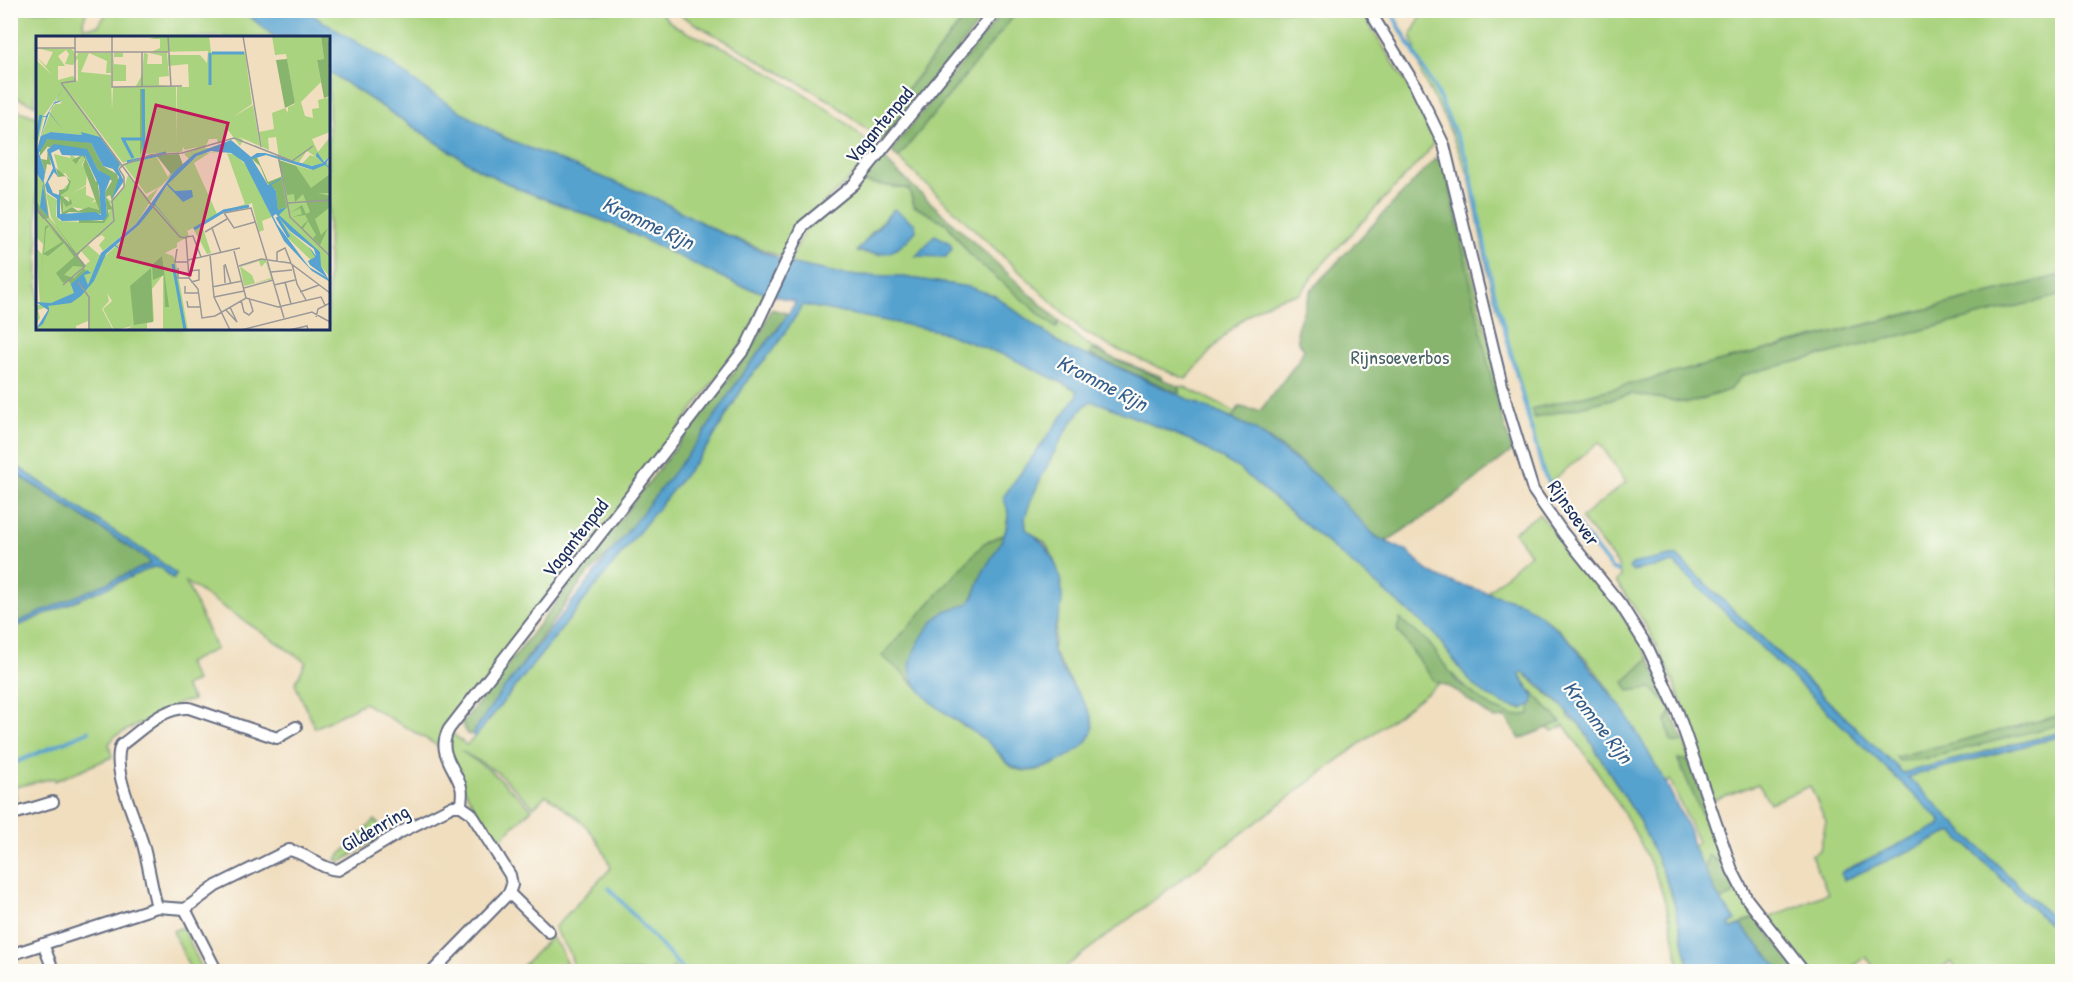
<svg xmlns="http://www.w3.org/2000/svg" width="2073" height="982" viewBox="0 0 2073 982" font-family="'Patrick Hand',sans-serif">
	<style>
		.green { fill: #aad37f; stroke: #62816e; stroke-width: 1.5; fill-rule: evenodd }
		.forest { fill: #87b56e; stroke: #517266; stroke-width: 1.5 }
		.water { fill: #57a2cf; stroke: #396896; stroke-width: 1.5 }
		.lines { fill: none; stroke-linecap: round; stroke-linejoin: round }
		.stream { stroke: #57a2cf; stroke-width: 4 }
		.street-casing { stroke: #666c80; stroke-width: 14 }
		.street { stroke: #fff; stroke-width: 10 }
		.labels { text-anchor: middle; stroke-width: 4.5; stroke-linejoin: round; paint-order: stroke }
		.street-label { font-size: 20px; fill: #1b2f5e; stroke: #fdfcf7 }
		.park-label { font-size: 20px; fill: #466068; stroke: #fdfcf7 }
		.water-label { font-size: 21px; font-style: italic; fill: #335d8b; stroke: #fdfcf7 }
		.inset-river { fill: none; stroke: #57a2cf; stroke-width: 3 }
		.inset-road { fill: none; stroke: #9b9898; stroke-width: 1.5 }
		.view { fill: #c2185b; fill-opacity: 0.15; stroke: #c2185b; stroke-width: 3 }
		.inset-edge { fill: none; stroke: #1b2f5e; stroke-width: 3 }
	</style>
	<rect width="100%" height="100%" fill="#fdfcf7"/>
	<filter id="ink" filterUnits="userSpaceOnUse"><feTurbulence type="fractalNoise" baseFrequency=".0167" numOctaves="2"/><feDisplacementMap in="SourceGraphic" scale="12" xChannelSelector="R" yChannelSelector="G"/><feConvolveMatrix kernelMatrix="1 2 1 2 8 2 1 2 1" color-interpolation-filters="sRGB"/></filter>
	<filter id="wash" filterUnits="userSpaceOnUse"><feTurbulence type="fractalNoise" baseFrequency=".008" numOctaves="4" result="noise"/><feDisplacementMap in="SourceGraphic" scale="24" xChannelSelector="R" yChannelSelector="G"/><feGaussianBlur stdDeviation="1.35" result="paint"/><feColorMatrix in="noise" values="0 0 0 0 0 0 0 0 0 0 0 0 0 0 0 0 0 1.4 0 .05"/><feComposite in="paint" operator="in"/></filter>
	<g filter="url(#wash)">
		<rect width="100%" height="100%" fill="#f0debf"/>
		<g class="green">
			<path d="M1018,10L1361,11L1406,83L1434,142L1427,153L1319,268L1300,294C1248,299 1219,343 1186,379L1111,347L1083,331L898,158Z"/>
			<path d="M1425,10L2062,11V275L1532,409L1534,418L1632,394L1689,403L1729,390L1742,375L2062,295V732L1903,773L1676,555L1655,567L1674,563L1941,821L1940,825L1843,871L1844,880L1949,833H1954L2062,937V971H1958L1951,962L1937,971H1877L1866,957L1847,971H1811L1769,918L1828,893L1811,855L1820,850L1826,821L1810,786L1770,803L1758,784L1713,800C1696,739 1675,674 1642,619C1634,606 1624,594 1616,581L1621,577L1618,565L1581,518L1626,482L1599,442L1548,484L1490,283L1469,176L1445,119L1422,76L1411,34Z"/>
			<polygon points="11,11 87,11 83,21 84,28 98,26 108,11 243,11 275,37 38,38 35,105 11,95"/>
			<path d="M306,11H660C674,33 709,39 731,51C782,80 835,108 876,150C846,191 803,209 782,257L717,231L657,199L535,151L481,126Z"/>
			<polygon points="673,11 970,11 872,133 829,100"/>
			<polygon points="329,72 478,169 519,189 614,225 738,285 765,293 746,338 440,747 364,703 315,728 295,684 306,662 186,582 216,649 187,663 196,681 184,686 193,700 180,703 115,736 109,744 112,757 55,781 54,778 15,787 16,798 11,799 11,629 153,567 161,567 172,579 176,574 11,462 10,108 37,117 38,328 328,328"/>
			<path d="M1449,176L1502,399L1334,500L1235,414L1232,418L1226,416L1065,347L995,296L968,287L897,276L846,275L789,263L805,230L862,182L909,189L914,206L946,223L971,256L1057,328L1059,321L1082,341L1112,358L1160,376L1169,388L1180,393L1178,386L1185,387L1237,413L1241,407L1258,414ZM894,209L880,255L858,252L871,233Z"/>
			<path d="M803,305L939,331L1009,357L1077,390L1078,396L1003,497L1009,509L1005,534L984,543L907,679C924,690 939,708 956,721C964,727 975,731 983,737C993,745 999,756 1008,764C1031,785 1076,754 1091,735L1089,713L1053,651L1061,595L1053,556L1045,543L1026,529L1025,517C1032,493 1071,412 1091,401L1102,404L1192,441L1238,468L1434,633C1458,668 1478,698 1522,709L1528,686L1519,674L1522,672L1566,710L1570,719L1580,724C1598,756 1619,787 1638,819C1665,866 1681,918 1690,971H1680C1676,946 1671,920 1663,895C1642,834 1602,777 1564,725L1553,731C1540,724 1527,723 1513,719C1488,711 1470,692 1452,674L1060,971L677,972L673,967L669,972L575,971L570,953L554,928L611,868C595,828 580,819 546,795L534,807L496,771L461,751L491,771L532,809L497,842C477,810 451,776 449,737L452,733L466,745L476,736L710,443L748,379L774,349Z"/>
			<path d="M1539,514L1619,610L1637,636L1673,709L1672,742H1684L1691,761L1678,760L1726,866L1709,855L1705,871L1693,847L1698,842L1670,780L1666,783C1634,731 1594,653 1544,618C1528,606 1503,601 1485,594L1530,554L1514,532Z"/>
			<polygon points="2062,736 2062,928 1907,776"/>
			<polygon points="375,820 386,833 341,862 336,859"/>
			<polygon points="1739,892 1755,917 1731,929 1729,924 1736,920 1720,900"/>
			<polygon points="183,927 202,969 191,971 173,931"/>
			<polygon points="551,937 561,950 569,971 518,971"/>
		</g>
		<g class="forest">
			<polygon points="970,11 989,11 886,138 881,141 872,133"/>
			<polygon points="1003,11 1018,11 898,158 892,152 895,146"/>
			<polygon points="883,154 890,165 1059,321 1056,328 971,256 946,223 914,206 909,189 862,182"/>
			<path d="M1436,158L1444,163L1493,385L1512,451L1440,507L1385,542C1358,526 1342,501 1320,480C1295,456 1263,433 1232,418L1239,407L1260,411L1299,360L1304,349L1298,342L1297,328L1311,290Z"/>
			<polygon points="2062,275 2062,295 1743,375 1729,390 1688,403 1632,394 1534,418 1532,409"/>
			<polygon points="771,309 789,314 743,373 703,435 620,543 585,577 472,734 468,735 462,724 747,355 762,331"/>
			<polygon points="1092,349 1178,386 1180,393 1090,355"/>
			<polygon points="10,470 148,559 149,567 11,625"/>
			<path d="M1005,534L970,602C962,608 953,607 944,612C925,624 904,664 917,685L882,656L984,543Z"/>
			<polygon points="1400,619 1429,643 1457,682 1493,708 1514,716 1530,714 1531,691 1561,722 1520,739 1506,718 1494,719 1452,688 1434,681 1397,630"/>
			<polygon points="1649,658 1684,742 1671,742 1666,721 1673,709 1651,688 1629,691 1624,682"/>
			<polygon points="2062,715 2062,724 1925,759 1899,761 1896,757"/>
			<polygon points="1678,759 1691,761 1713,833 1710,834"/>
			<polygon points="1708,855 1726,866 1739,892 1720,900 1705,871"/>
			<polygon points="1755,917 1800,971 1782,971 1740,925"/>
		</g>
		<g class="water">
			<path d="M243,11H306L384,59L432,94L504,138L657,199L717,231L789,263L846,275L897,276L969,287L995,296L1065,347L1117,367L1254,429L1320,479L1376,537L1408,552L1429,572L1445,580L1522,603L1543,617L1569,640L1625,712L1666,783L1690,832L1693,847L1705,871L1720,900L1736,920L1729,924L1731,928L1740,925L1782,971H1690L1673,897L1657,858L1639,820L1580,724C1571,719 1570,714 1563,707C1551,695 1537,682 1523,672L1519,674L1534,698L1533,704L1522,709L1506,705L1483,693L1468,679L1434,633L1238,468L1192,441L1102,404L1091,401C1071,412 1032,493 1025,518L1026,529C1051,546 1066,575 1061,607C1058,621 1050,637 1053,651C1058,673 1094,706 1093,727C1092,742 1075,752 1063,759C1044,771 1018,777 1003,758C979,726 930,715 912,677C904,658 928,623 944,612C951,607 961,609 969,603C977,595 977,584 982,574C995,549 1018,527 1003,497L1077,396V390L1009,357L939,331L803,305L774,349L748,379L710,443L476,736H473L472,734L499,695L703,435L743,373L779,328L796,302L738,285L614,225L519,189L478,169L329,72L328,38L275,37Z"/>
			<path d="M894,209L915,224L916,231C894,255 889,256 857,251Z"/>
			<polygon points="935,235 950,243 952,249 946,257 916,256"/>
			<polygon points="10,462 161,562 176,574 174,579 161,568 153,567 11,629 11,625 150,564 148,559 11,470"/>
			<polygon points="1676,555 1903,773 2062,732 2062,736 1908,777 2062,928 2062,937 1954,833 1949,833 1844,880 1841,873 1843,871 1940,825 1941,821 1674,563 1632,571 1629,568 1632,564"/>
		</g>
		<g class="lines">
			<g class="stream">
				<polyline points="1390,10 1437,93 1468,162 1492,283 1536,446 1543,472 1568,513"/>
				<polyline points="1575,522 1611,568 1618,571"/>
				<polyline points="10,765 89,731"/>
				<polyline points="609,888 685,972"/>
			</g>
		</g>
	</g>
	<g filter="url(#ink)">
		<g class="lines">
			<g class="street-casing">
				<g id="street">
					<polyline points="1369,10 1415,85 1444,145 1507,406 1533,490 1563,533 1621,605 1648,648 1678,713 1732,870 1747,899 1804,972"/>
					<path d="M461,806C461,800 463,792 461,787C454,765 436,752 449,729L746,347L803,226L854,184L996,10"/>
					<polyline points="10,815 53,802"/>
					<polyline points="509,893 549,932"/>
					<path d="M157,907C152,888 149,868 144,848C138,823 110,769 121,745C141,731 163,706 189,708L277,738L296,727"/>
					<path d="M185,909L216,886L289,850C307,853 320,869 338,870L401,832L453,806H461L471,813L510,875L512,885L509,893L432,972"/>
					<polyline points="185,909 217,972"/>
					<polyline points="43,944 54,972"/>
					<polyline points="10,955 157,907 185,909"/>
				</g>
			</g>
			<use href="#street" class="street"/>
		</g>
	</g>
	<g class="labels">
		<g class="street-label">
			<text transform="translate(879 125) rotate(-50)" y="7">Vagantenpad</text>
			<text transform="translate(1574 513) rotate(55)" y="7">Rijnsoever</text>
			<text transform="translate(575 538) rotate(-52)" y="7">Vagantenpad</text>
			<text transform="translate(375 828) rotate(-30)" y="7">Gildenring</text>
		</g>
		<g class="park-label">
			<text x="1400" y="364">Rijnsoeverbos</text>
		</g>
		<g class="water-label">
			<text transform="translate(648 223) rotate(25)" y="7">Kromme Rijn</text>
			<text transform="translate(1102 383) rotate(27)" y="7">Kromme Rijn</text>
			<text transform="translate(1598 722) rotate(52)" y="7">Kromme Rijn</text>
		</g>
	</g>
	<g transform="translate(36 36)">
		<rect width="294" height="294" fill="#f0debf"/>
		<path d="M122,0H173L175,16H209L216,68L197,81L217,69L224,110L203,101L207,104L204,110L192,94L188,105L182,108L181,103H173L169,112H177L153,123L148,118L162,111L149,114L147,111L146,116L110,118L106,52L107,120L87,127L34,57L86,130L83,131L64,101L15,96L5,101L16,72L19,68H24L27,64L20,67L22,60L8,79L0,117V24L15,38L0,20L10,30L17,16L0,12L36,13L41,21L42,17H75V37H70L71,25L53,17L45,36L75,39L76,74L77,51L100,50L106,39L108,17L112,18L111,28H126V20L113,17H131L133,40L123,41V49L140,51L141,109V51H153L152,28L132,30V19H164L171,27L172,15L115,16L124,12V3H113ZM30,14L33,18L29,28L37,29L42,22V46L37,40L22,44V30H29L22,20ZM236,0H285L288,23L281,24L285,46L265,66L269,80L277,82L276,73L283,72L282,64L294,61V96L276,103L282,116L294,101V120L283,130L265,129L274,119L280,121L271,115L263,126L243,122L240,101L232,102L233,114L226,111L223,96L238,93L236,77L249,72L252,77V71L259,68L250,18L239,19ZM78,17H87V21H78V28L90,29V45H76ZM182,115L200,119L211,130L236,181L226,185L228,194L223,196L216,167L187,176L166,189L175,217L171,218L157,192L151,195L153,200L141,207V211L129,217L137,220L140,227L152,294H127V239L116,253L118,285L111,286V294H89L97,290L78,294L67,273L76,265L71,257L73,265L66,273L77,294H52V285L40,290V294H0L13,274L11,271L2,274L4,282L0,288V269H4L0,212L6,218L7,208L0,201V175L7,183L0,172V136L7,147L6,172L21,191L15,181L10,157L21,164L20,180L24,185L67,187L77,168L72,167L70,161L75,165L88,152L92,139L111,161L125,150L110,158L88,129L119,118L132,141L135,136L132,131L139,118L143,132L122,153L101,187L67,215L63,209L69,202L66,199L58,203L41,218L49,229L54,225L45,215L52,209L67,222L103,189L138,140L164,118ZM175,116L191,117L209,168L181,178L158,127ZM18,118L34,122L35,118L43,125L46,120L49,122L46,129L51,135L50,149L35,158L50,150V159L59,163L56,167L60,165L63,175L53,171V174L36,171L27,176V166L33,170V167L32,161H26V154L35,145L29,137L24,140ZM242,124L276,134L292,126L294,129V241L284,229L282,215L256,195L242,179L232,147L246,140ZM241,178L253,195L277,215L279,222L282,220L284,233L252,202ZM224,224H230L236,243L208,250L204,231ZM223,225L225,231L230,226L235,242L219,247L216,239L205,231Z" fill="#aad37f" fill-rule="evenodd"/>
		<path d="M285,0H292L294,12V60L288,62L281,24L288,23ZM251,23L259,67L249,72L240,24ZM104,53H109V103L104,120ZM20,101L55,107L67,130L81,138L83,146L76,165L74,159L70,161L77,173L72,174L73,180L68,187H43V183L66,185L71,180L69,156L76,145L62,134L50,113L12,111L15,129L11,128L8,144L13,182L7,183L0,175V165L11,180L7,149L9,136L5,123L11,124L12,110L4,120V113L8,104ZM48,118L60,146L64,141L71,143L66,150L62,148L66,178L33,176L26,180L23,154L30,153L33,146L30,140L22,141L20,132L35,145L32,154L25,159L33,166L35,163L36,168L30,171L27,166V176L36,171L42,175L53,171L63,174L47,129L49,123L46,120L40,128L36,124ZM143,118L147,129L135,138L120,119ZM220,119L232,146L245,141L251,171L242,174L240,154L231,147L224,130L216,123ZM243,124L260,130L275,152L294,138V157H282L294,160V171L279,183L285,199L292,192L284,209L277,202L280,199L272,185L267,193L265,191L272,184L269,179L256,181L266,178L264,172L254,177L266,169L270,178L274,176L267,158L259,166L258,158L251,159ZM14,182L41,218L45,215L41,221L48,227V231L37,230L28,239L38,242L48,232L50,235L36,248L39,257L33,245L27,247L20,237L38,221L28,207L12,220L7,218L4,266L9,191L12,189L8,185L37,214ZM13,190L26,206L8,217L10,193ZM126,220V221L133,271H129L128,239L117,244L116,229ZM115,232L117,286L98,289L94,250Z" fill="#87b56e" fill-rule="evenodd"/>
		<path d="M27,52L19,66L28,64L18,68L13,76L28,95L13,77L5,100L15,96L46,99L45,96L64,101L84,128L82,133L88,145L76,163L83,141L77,133L67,130L55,107L11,103L3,117L9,136L7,149L12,181L4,171L7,147L0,136V117L10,81H0L10,80ZM195,104L215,121L221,117H229L276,130L287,127L280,120L281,116L288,126L294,120L290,128L294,133L289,129L277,134L230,119L216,123L232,149L245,142L250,164L245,143L235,149L240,155L242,174L251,171L243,179L284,216L285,230L294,246L276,235L248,205L208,126L195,117L175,115L161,120L132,148L139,155L156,154L157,161L147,166L131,149L119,168L145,200L119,169L103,189L80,209L86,215L79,210L70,218L58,245L45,260L35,267L12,270L13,272V275L7,288L0,293L12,274L0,266L15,267L38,257L35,248L51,234L55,237L48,239L52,249L65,217L100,188L137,137L158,118ZM240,178L254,195L278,213L280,220L272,210L279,221L272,225L268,217L253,201L268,217L274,229L292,242L273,231L241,188L237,180ZM18,108L51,113L62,134L75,141L69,156L71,180L68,184L26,185L21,181V163L11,156L9,149L17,132L11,114ZM23,113L26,119L49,120L63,150L65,179L59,176L24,178V154L23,159L17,157L12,146L18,136L22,141L15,117Z" fill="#57a2cf" fill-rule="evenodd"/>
		<path class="inset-river" d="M176,17H208M174,49V17M107,53L108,119M0,104L5,79M97,122L87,103H107M91,126L130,117M241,181L253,201M158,193L188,175L213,170M137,228L149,294"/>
		<path class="inset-road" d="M76,0V51L146,50M132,0L135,51M207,0L225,111M0,12H39M39,16H132M106,16V51M25,47L113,166L144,201L150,202M25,47L39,45V0M242,119L254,181L294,220M87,129L114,119L146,117L198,102L256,125L277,110M252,167L294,164M0,172L49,230L27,249M219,186L198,192L188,177L215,172L231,224L248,282M176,192L185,217M169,196L191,183M141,213L139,226H152M198,215L210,262M40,219L78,185L76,165L88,151V141L83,133L87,129M174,219L178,261L194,294M165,221L157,200L150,201L153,242L162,253L166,282L179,280L210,262L242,271L285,261L289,269M152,224L204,212M241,225V216L249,212L255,227M189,228L195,248M256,228L261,248L270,264M188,229L189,247M203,230L225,223L254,227L294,257M142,232V242H153M152,235L163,234V244L155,246M235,236L256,234M42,246L53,261V294M249,246L255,268M238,249L259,244M149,250V257H163M176,251L206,245M208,252L237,244M264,256L283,249M178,261L208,255M205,264L208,276L213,279L217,275L213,262M151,265L152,271H164M190,274L201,286L194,271M280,281L282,273L294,267M205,294L276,276L294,286M253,294L271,290L272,294"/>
		<path class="view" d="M120,69L192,87L154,239L82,221Z"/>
		<rect width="294" height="294" class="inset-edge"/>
	</g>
	<rect width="2073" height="982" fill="none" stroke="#fdfcf7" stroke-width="36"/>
</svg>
